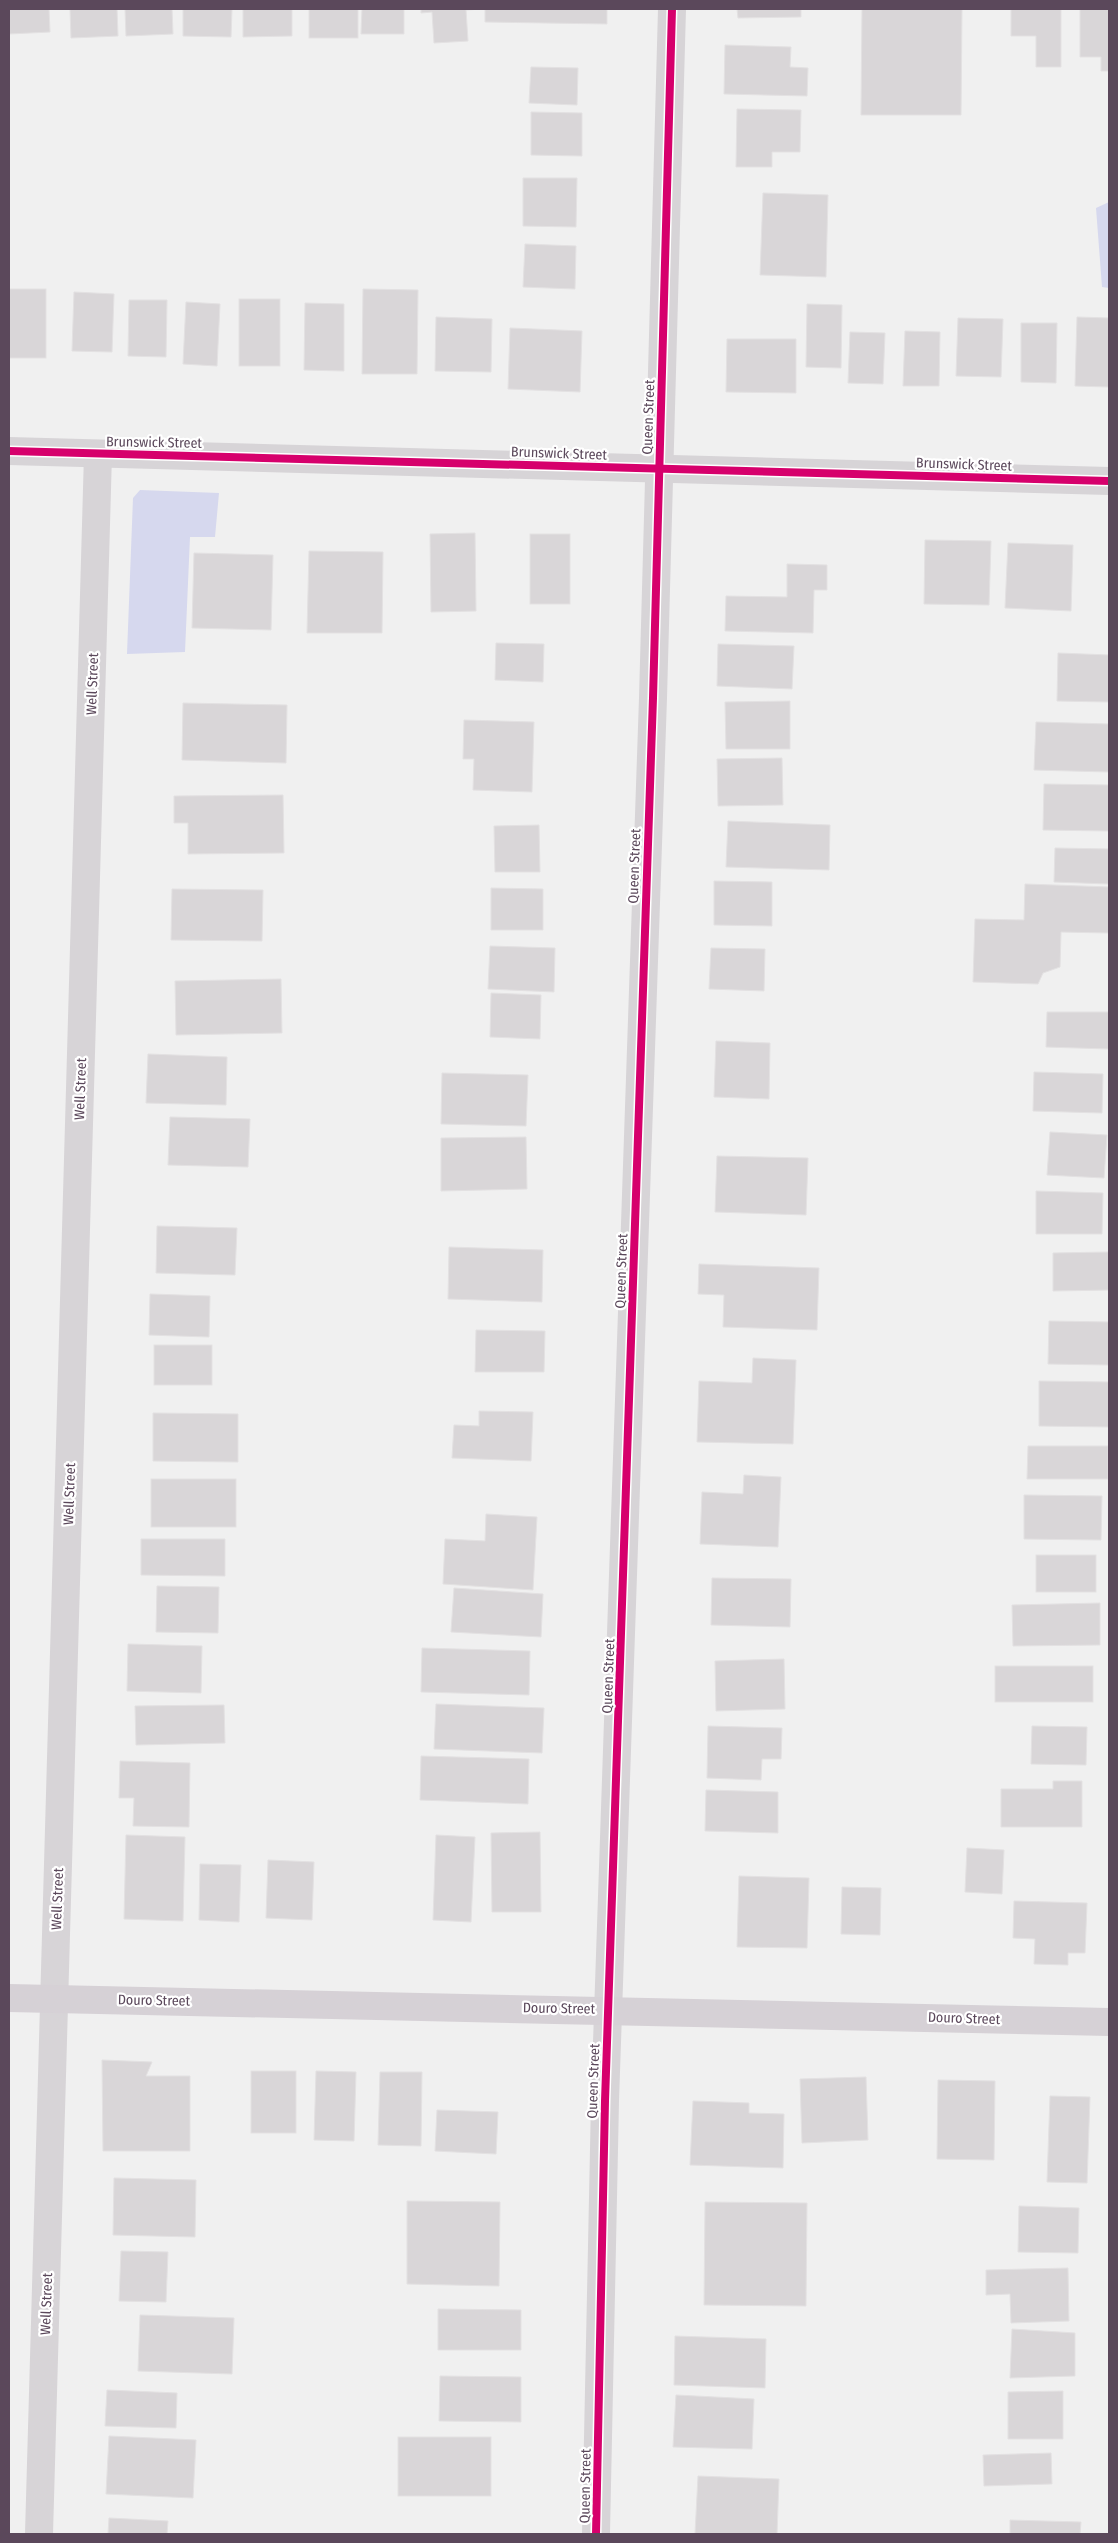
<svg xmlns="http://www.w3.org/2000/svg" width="1118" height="2543" viewBox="0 0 1118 2543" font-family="'Fira Sans Condensed',sans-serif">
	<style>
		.green { fill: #d6d8ee }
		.building { fill: #d9d6d8; stroke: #e3e1e2 }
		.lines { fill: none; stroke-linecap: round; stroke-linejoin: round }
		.street { stroke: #d7d4d7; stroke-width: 28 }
		.secondary { stroke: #d6d1d6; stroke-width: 28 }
		.cycleway-casing { stroke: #fff; stroke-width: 11 }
		.cycleway { stroke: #d6006c; stroke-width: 8 }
		.labels { text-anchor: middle; stroke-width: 4.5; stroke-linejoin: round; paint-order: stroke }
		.street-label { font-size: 14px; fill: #5b485b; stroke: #fff }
	</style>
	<rect width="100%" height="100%" fill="#f0f0f0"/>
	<g class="green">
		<polygon points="1109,202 1109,288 1102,287 1096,208"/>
		<polygon points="140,490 219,493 215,537 190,537 185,652 127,654 133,498"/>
	</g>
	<g class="building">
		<polygon points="9,9 49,9 50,32 9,34"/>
		<polygon points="70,9 117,9 118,36 71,38"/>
		<polygon points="125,9 172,9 173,34 126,36"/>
		<polygon points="183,9 232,9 231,37 183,36"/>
		<polygon points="243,9 292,9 292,36 243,37"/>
		<rect x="309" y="9" width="49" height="29"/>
		<polygon points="362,9 404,9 404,34 361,34"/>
		<polygon points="421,9 482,9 466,10 468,41 434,43 432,12 421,13"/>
		<polygon points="485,9 607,9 607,24 485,22"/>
		<polygon points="737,9 801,9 801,17 738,18"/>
		<polygon points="862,9 962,9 961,115 861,115"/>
		<polygon points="1011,9 1061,9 1061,67 1036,67 1036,36 1011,36"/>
		<polygon points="1080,9 1109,9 1109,71 1101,71 1101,57 1080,57"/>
		<polygon points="725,45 791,47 790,67 808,68 807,96 724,94"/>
		<polygon points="531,67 578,68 577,105 529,103"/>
		<polygon points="737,109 801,110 800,152 772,152 772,167 736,167"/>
		<polygon points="531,112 582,113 582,156 531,155"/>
		<polygon points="523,178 577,178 576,227 523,226"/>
		<polygon points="763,193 828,195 826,277 760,275"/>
		<polygon points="525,244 576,246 575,289 523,287"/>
		<rect x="9" y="289" width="37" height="69"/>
		<polygon points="363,289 418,290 417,374 362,374"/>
		<polygon points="74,292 114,294 112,352 72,351"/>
		<rect x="239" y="299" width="41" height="67"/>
		<polygon points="129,300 167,300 166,357 128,356"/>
		<polygon points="186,302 220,304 217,366 183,364"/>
		<polygon points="305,303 344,304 344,371 304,370"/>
		<polygon points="807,304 842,305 841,368 806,367"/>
		<polygon points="436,317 492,319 491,372 435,371"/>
		<polygon points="1077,317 1109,318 1109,387 1075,386"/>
		<polygon points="958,318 1003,319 1001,377 956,376"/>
		<polygon points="1021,323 1057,323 1056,383 1021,382"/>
		<polygon points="510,328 582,331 580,392 508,389"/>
		<polygon points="905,331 940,332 939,386 903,386"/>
		<polygon points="850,332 885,333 883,384 848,383"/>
		<polygon points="727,339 796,339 796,393 726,392"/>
		<polygon points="475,533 476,611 431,612 430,534"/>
		<rect x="530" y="534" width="40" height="70"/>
		<polygon points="925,540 991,541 989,605 924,604"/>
		<polygon points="1008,543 1073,545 1071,611 1005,608"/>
		<polygon points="309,551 383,552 382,633 307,633"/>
		<polygon points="194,553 273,555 271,630 192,628"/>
		<polygon points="787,564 827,565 827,590 814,590 813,633 725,631 726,596 787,597"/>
		<polygon points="496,643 544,644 543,682 495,680"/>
		<polygon points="718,644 794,646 792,689 717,686"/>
		<polygon points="1058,653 1109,655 1109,702 1057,701"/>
		<polygon points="790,701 790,749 726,749 725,702"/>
		<polygon points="183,703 287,705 286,763 182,760"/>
		<polygon points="464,720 534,722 532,792 473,790 474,759 463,759"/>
		<polygon points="1036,722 1109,724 1109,772 1034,770"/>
		<polygon points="782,758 783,805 718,806 717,759"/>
		<polygon points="1044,784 1109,785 1109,831 1043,830"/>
		<polygon points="283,795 284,853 188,854 188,823 174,823 174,796"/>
		<polygon points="728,821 830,825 829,870 726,867"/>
		<polygon points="539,825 540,872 495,872 494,826"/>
		<polygon points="1055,848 1109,849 1109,884 1054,882"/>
		<polygon points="714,881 772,882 772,926 714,925"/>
		<polygon points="1025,884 1109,887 1109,933 1061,932 1060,967 1043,973 1038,984 973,982 975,919 1024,920"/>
		<polygon points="491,888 543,889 543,930 491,930"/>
		<polygon points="172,889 263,890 262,941 171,940"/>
		<polygon points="490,946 555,948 554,992 488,989"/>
		<polygon points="711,948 765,949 764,991 709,989"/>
		<polygon points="281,979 282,1033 176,1035 175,981"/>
		<polygon points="491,993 541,995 540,1039 490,1037"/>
		<polygon points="1047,1012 1109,1012 1109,1049 1046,1047"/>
		<polygon points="716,1041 770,1043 769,1099 714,1097"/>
		<polygon points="148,1054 227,1057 226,1105 146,1103"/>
		<polygon points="1034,1072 1103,1074 1102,1113 1033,1111"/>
		<polygon points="442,1073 528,1075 526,1126 441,1124"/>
		<polygon points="170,1117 250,1119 248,1167 168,1165"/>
		<polygon points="1050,1132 1107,1135 1104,1178 1047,1175"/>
		<polygon points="526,1137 527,1189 441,1191 441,1138"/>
		<polygon points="717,1156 808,1158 806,1215 715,1212"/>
		<polygon points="1036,1191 1103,1193 1102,1234 1036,1234"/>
		<polygon points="157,1226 237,1228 235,1275 156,1273"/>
		<polygon points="449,1247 543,1250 542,1302 448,1299"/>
		<polygon points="1109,1252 1109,1290 1053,1291 1053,1253"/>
		<polygon points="699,1264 819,1268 817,1330 723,1327 724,1295 698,1294"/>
		<polygon points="150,1294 210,1296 209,1337 149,1335"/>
		<polygon points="1049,1321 1109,1322 1109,1365 1048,1364"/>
		<polygon points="476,1330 545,1331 544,1372 475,1372"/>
		<rect x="154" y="1345" width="58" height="40"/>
		<polygon points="753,1358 796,1360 793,1444 697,1442 699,1381 752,1383"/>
		<polygon points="1039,1381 1109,1382 1109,1427 1039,1426"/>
		<polygon points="479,1411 533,1412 531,1461 452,1458 454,1425 479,1426"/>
		<polygon points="153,1413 238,1414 238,1462 153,1461"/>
		<polygon points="1028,1446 1108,1446 1108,1479 1027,1479"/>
		<polygon points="744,1475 781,1477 778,1547 700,1544 702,1492 743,1494"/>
		<rect x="151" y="1479" width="85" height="48"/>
		<polygon points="1024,1495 1102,1496 1101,1540 1024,1539"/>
		<polygon points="486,1514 537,1517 533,1590 443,1584 445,1539 485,1541"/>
		<polygon points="141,1539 225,1539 225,1576 141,1575"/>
		<rect x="1036" y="1555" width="60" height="37"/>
		<polygon points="712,1578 791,1579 790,1627 711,1625"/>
		<polygon points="157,1586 219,1587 218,1633 156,1632"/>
		<polygon points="454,1588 543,1594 541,1637 451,1632"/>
		<polygon points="1100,1603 1100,1645 1013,1646 1012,1605"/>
		<polygon points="128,1644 202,1646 201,1693 127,1691"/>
		<polygon points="422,1648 530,1651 529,1695 421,1692"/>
		<polygon points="784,1659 785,1709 716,1711 715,1661"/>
		<rect x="995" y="1666" width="98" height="36"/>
		<polygon points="436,1704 544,1708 542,1753 434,1749"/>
		<polygon points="224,1705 225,1743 136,1745 135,1706"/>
		<polygon points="708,1726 782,1728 781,1759 762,1759 761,1780 707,1778"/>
		<polygon points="1032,1726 1087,1727 1086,1765 1031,1764"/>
		<polygon points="421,1756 529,1759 528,1804 420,1800"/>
		<polygon points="120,1761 190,1763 189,1827 133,1826 134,1798 119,1798"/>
		<polygon points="1053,1781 1082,1781 1082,1827 1001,1827 1001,1789 1053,1789"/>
		<polygon points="706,1790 778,1792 778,1833 705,1831"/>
		<polygon points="540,1832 541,1912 492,1912 491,1833"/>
		<polygon points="126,1835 185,1837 183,1921 124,1919"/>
		<polygon points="436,1835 475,1837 471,1922 433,1920"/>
		<polygon points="967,1848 1004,1850 1002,1894 965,1892"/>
		<polygon points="268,1860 314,1862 312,1920 266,1918"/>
		<polygon points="200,1864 241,1865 239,1922 199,1920"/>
		<polygon points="739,1876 809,1878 807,1948 737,1947"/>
		<polygon points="842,1887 881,1888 880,1935 841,1934"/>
		<polygon points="1014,1901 1087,1903 1085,1953 1068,1953 1068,1965 1034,1964 1035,1939 1013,1938"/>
		<polygon points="102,2060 152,2062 146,2076 190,2076 190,2151 103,2151"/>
		<rect x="251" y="2071" width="45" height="62"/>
		<polygon points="316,2071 356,2072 354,2141 314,2140"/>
		<polygon points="380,2072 422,2072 421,2146 378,2145"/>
		<polygon points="866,2077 868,2140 802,2143 800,2079"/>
		<polygon points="938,2080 995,2081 994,2160 937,2159"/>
		<polygon points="1050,2096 1090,2097 1087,2183 1047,2182"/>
		<polygon points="693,2101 749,2103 749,2113 784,2114 783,2168 690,2165"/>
		<polygon points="437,2110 498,2112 496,2154 435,2151"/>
		<polygon points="114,2178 196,2180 195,2237 113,2235"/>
		<polygon points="407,2201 500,2202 499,2286 407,2284"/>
		<polygon points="705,2202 807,2203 806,2306 704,2305"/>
		<polygon points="1019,2206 1079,2208 1078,2253 1018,2252"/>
		<polygon points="121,2251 168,2252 166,2302 119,2301"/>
		<polygon points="1068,2268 1069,2321 1011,2323 1010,2294 986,2295 986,2270"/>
		<polygon points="438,2309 521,2310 521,2350 438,2350"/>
		<polygon points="140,2315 234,2318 232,2374 138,2371"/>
		<polygon points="1012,2329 1075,2333 1075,2376 1010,2378"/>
		<polygon points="675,2336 766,2339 765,2388 674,2385"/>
		<polygon points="440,2376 521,2377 521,2422 439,2421"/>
		<polygon points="107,2390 177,2393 176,2428 105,2426"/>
		<polygon points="1063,2391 1063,2439 1008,2439 1008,2392"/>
		<polygon points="676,2395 754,2399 752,2449 673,2447"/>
		<polygon points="109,2436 196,2440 193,2498 106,2494"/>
		<rect x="398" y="2437" width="93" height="59"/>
		<polygon points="1051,2453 1052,2484 984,2486 983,2455"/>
		<polygon points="698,2476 779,2479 777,2534 695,2534"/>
		<polygon points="109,2518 168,2521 167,2534 108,2534"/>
		<polygon points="1010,2520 1081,2522 1080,2534 1010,2534"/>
	</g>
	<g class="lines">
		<g class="street">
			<polyline points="9,451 1109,481"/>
			<polyline points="39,2534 98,454"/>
			<polyline points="596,2534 605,2101 653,698 672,9"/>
		</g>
		<polyline class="secondary" points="9,1998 1109,2022"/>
		<g class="cycleway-casing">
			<g id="cycleway">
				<polyline points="9,451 1109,481"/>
				<polyline points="596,2534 605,2101 653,698 672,9"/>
			</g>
		</g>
		<use href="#cycleway" class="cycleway"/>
	</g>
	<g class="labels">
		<g class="street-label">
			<text transform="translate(648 417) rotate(-88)" y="5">Queen Street</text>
			<text transform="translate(154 442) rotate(1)" y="5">Brunswick Street</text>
			<text transform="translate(559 453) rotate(2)" y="5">Brunswick Street</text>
			<text transform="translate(964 464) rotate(2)" y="5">Brunswick Street</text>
			<text transform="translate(92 684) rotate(-88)" y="5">Well Street</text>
			<text transform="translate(634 866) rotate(-88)" y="5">Queen Street</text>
			<text transform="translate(80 1089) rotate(-88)" y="5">Well Street</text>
			<text transform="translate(621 1271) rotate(-88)" y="5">Queen Street</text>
			<text transform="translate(69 1494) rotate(-88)" y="5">Well Street</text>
			<text transform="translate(608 1676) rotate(-88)" y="5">Queen Street</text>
			<text transform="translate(57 1899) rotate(-88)" y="5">Well Street</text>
			<text transform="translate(154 2000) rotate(1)" y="5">Douro Street</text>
			<text transform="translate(559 2008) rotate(1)" y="5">Douro Street</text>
			<text transform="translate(964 2018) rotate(2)" y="5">Douro Street</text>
			<text transform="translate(593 2081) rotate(-88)" y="5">Queen Street</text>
			<text transform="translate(46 2304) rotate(-88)" y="5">Well Street</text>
			<text transform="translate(585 2486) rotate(-89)" y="5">Queen Street</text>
		</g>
	</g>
	<rect width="1118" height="2543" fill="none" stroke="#5b485b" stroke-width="20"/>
</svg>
